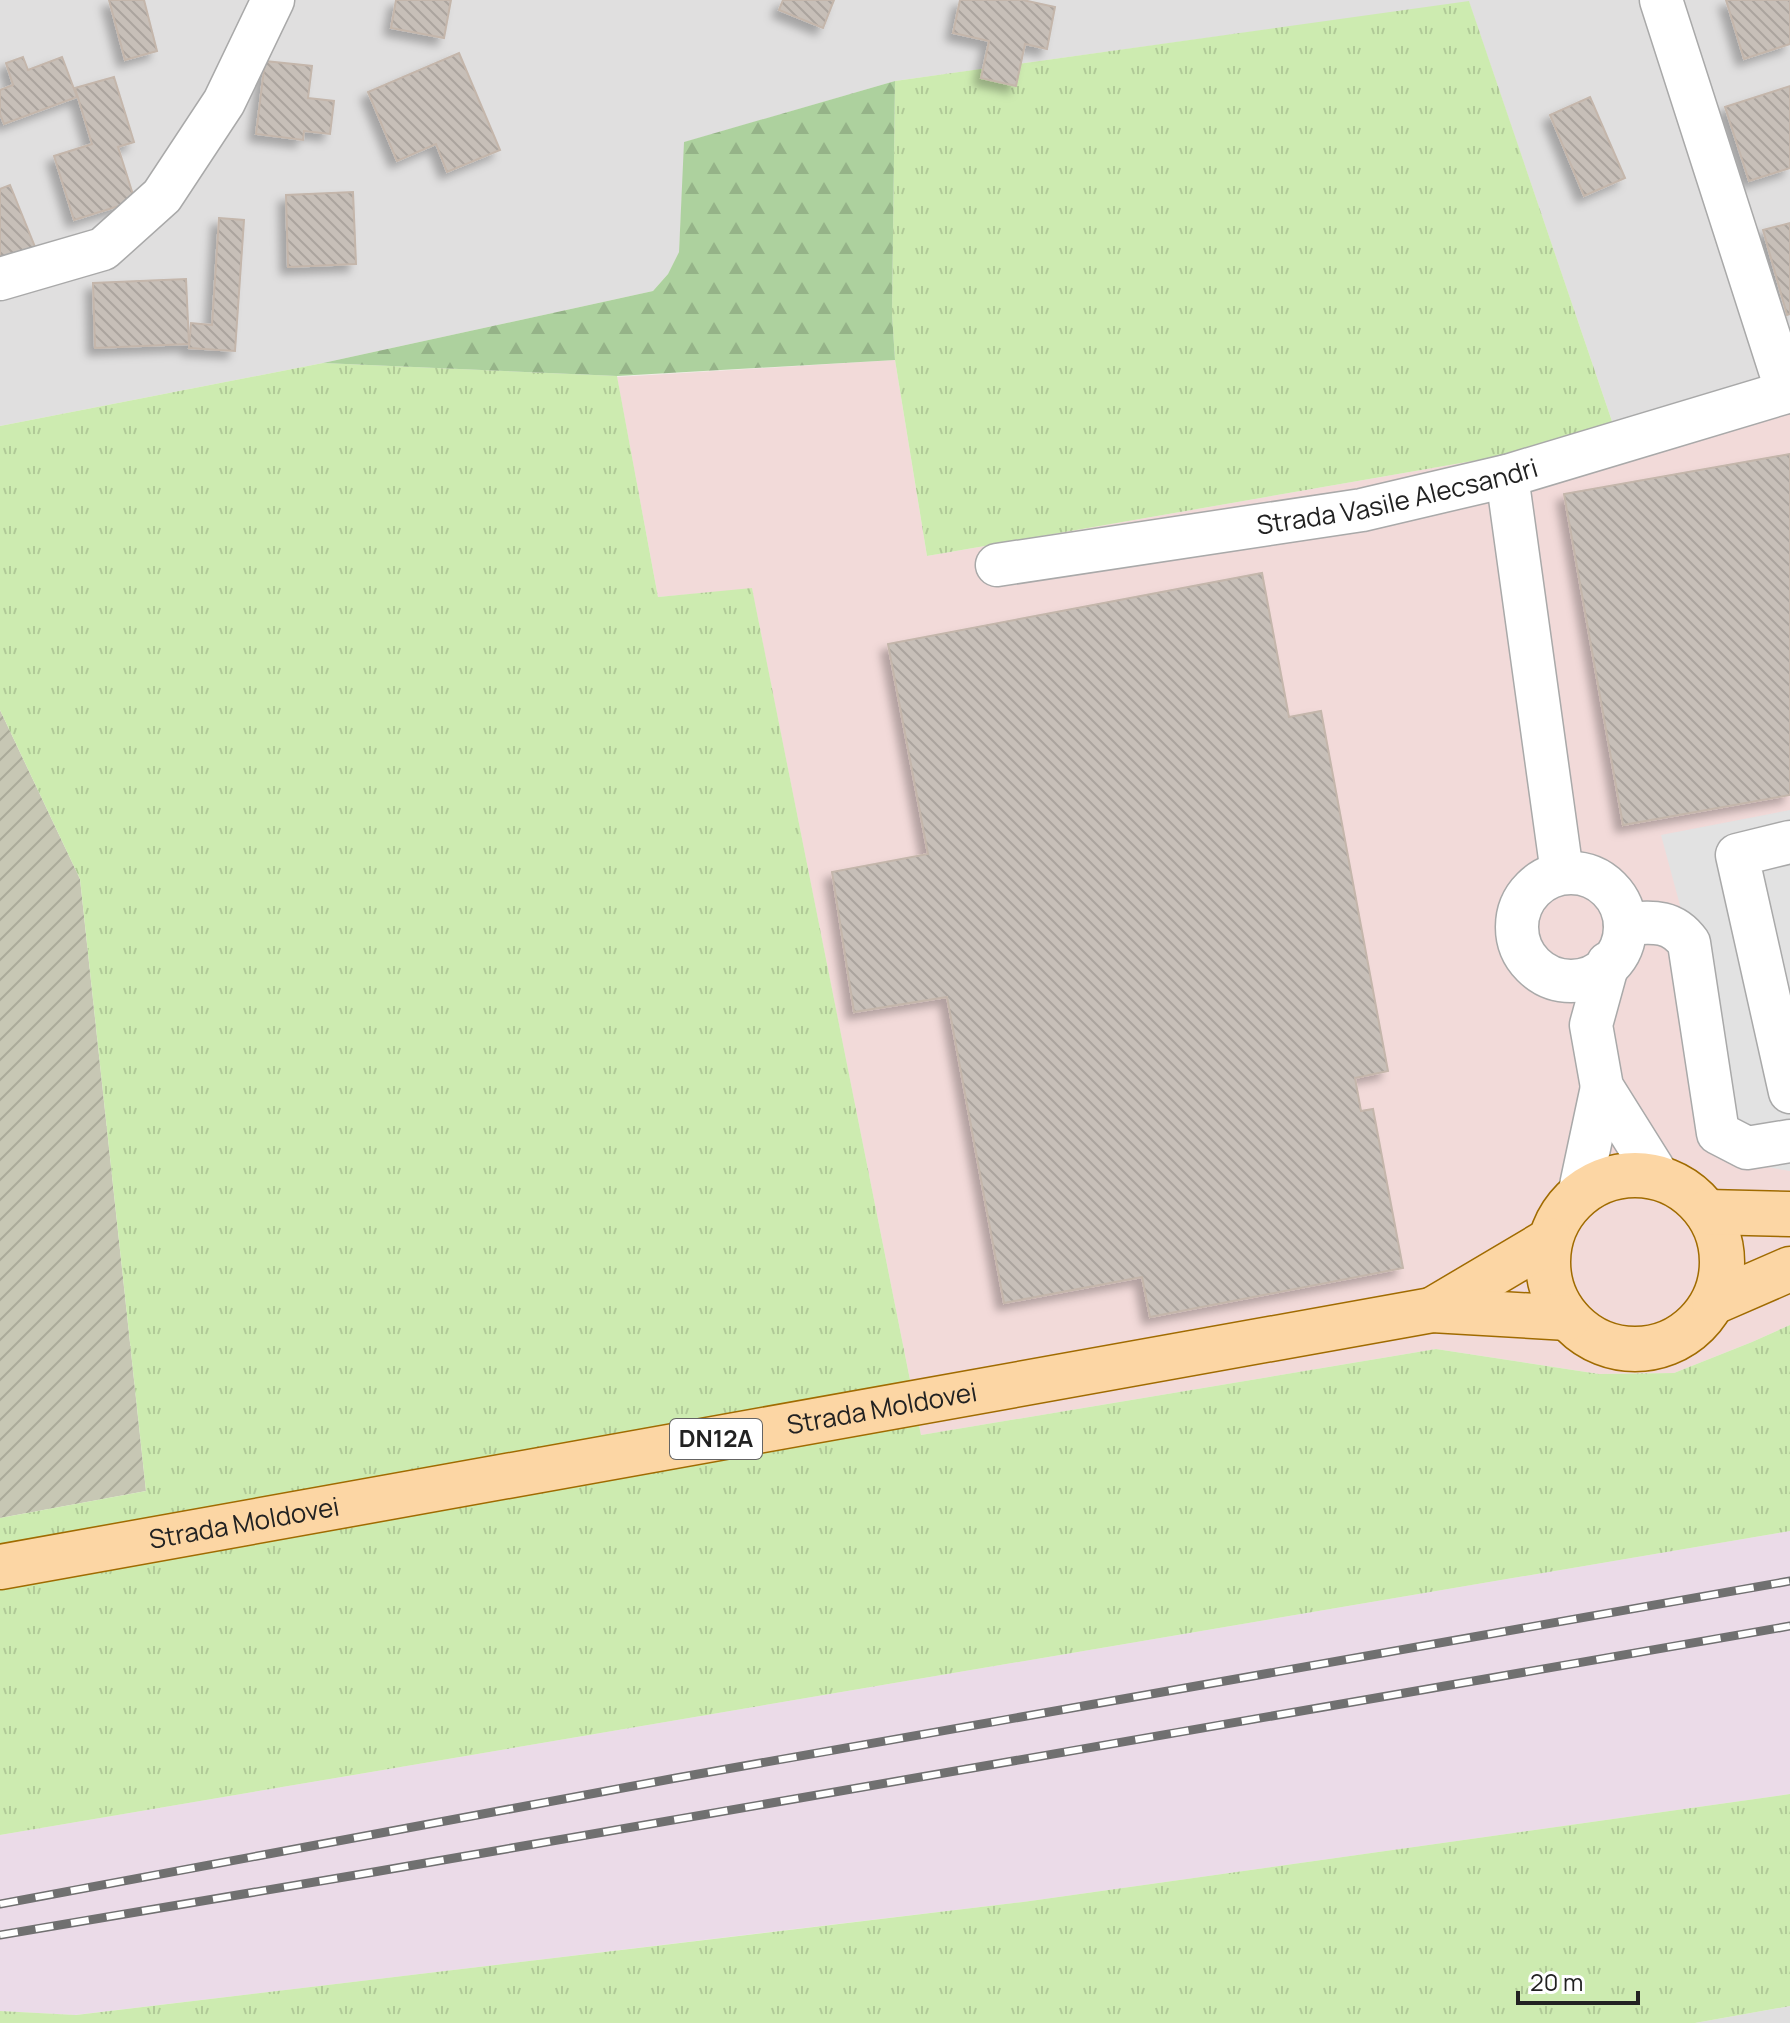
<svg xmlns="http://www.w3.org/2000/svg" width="1790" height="2023" viewBox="0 0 1790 2023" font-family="Manrope,sans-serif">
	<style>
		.residential { fill: #e0dfdf }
		.commercial { fill: #f2dad9 }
		.railway { fill: #ebdbe8 }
		.construction { fill: url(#construction-furrows) }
		.grass { fill: url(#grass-tufts) }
		.forest { fill: url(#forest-firs) }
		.parking { fill: #e2e2e2 }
		.building { fill: url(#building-back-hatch); stroke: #c4b6ab; stroke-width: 2; filter: url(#shadow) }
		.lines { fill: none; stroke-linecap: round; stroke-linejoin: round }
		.minor-casing { stroke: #a9a9a9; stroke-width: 45 }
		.major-casing { stroke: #a06b00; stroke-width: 47 }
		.minor { stroke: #fff; stroke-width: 42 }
		.major { stroke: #fcd6a4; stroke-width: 44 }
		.rail-casing { stroke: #707070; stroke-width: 9 }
		.rail { stroke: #fff; stroke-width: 6; stroke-dasharray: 18; stroke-linecap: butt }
		.labels { text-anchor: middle; stroke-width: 7; stroke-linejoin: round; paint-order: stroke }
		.shield { fill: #fff; stroke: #646464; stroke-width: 2 }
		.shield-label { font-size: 24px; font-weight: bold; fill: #222 }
		.street-label { font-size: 26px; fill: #222; stroke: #fff }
	</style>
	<defs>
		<pattern id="construction-furrows" width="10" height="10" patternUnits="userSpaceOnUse" patternTransform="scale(2)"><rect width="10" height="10" fill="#c7c7b4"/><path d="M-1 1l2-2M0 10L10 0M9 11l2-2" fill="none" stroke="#abab9a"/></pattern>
		<pattern id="grass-tufts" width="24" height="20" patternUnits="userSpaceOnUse" patternTransform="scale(2)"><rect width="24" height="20" fill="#cdebb0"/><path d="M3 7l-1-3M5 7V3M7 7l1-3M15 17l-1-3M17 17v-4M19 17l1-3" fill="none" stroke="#b0c997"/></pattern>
		<pattern id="forest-firs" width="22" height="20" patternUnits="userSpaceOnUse" patternTransform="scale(2)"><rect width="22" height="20" fill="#add19e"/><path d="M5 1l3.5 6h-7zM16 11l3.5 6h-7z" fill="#95b388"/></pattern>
		<pattern id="building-back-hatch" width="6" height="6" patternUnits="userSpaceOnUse" patternTransform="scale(2)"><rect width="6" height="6" fill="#c7bfb8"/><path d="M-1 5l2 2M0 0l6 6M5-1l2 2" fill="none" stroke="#aba49e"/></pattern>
		<filter id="shadow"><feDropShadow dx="-7" dy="7" stdDeviation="4" flood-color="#0004"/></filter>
	</defs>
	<rect width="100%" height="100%" fill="#f2efe9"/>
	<g class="residential">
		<polygon points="0,0 1790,0 1790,387 1617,436 1469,2 895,81 685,142 679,252 668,274 653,291 323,363 0,426"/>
		<polygon points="1790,2006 1790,2023 1695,2023"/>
	</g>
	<polygon class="commercial" points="895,360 927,556 1617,436 1790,387 1790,1325 1752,1342 1674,1373 1599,1374 1436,1349 921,1435 752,589 658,597 617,377"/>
	<polygon class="railway" points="1790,1531 1790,1794 1023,1902 75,2015 0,2011 0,1835"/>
	<polygon class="construction" points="0,710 80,879 146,1491 0,1518"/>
	<g class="grass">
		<polygon points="1469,1 1617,436 927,556 895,360 892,314 895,81"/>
		<polygon points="323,363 617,376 658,597 752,588 921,1435 1436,1349 1599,1374 1674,1373 1752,1342 1790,1325 1790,1531 0,1835 0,1518 146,1491 80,879 0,710 0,426"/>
		<polygon points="1790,1794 1790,2006 1695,2023 0,2023 0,2011 76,2015 1023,1902"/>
	</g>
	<polygon class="forest" points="895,81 892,314 895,360 617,376 323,363 653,291 668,274 679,252 684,142"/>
	<polygon class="parking" points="1790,810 1790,1171 1750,1164 1661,835"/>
	<g class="building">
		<polygon points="109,0 144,0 157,51 125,60"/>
		<polygon points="396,0 451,0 444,38 391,28"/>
		<polygon points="783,0 834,0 823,28 779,10"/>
		<polygon points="960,0 1023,0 1055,7 1047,49 1025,44 1016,86 981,78 989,41 953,33"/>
		<polygon points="1726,0 1790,0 1790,44 1744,59"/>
		<polygon points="459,53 500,150 447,172 436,144 397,161 368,92"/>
		<polygon points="23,57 28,70 62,57 77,97 4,124 0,114 0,90 13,85 6,63"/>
		<polygon points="265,61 312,66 308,98 334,101 330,134 304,131 303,140 256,134"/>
		<polygon points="114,77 134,142 118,147 135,201 74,220 54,156 92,144 75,88"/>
		<polygon points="1790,86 1790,168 1749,181 1725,107"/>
		<polygon points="1590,97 1625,178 1584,196 1550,115"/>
		<polygon points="10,185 35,247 0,261 0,189"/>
		<polygon points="353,192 356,264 288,267 286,195"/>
		<polygon points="219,218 244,220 235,351 189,348 191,323 212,325"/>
		<polygon points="1790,223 1790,314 1787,315 1763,230"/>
		<polygon points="186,279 189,344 95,348 93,283"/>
		<polygon points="1790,454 1790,795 1623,825 1564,494"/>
		<polygon points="1262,573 1289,717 1321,711 1388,1071 1355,1078 1361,1111 1373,1109 1403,1268 1150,1317 1142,1277 1004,1303 947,997 854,1012 832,872 928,854 888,644"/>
	</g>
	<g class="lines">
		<g class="minor-casing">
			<g id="minor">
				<polyline points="1661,0 1787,392"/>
				<polyline points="0,279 103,249 162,196 224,102 273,0"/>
				<polyline points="1507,476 1562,873"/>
				<path id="s1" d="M997,565L1362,510L1507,476L1790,391"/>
				<polyline points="1790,842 1737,855 1790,1092"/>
				<circle cx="1571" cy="927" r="54"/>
				<path d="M1625,924C1652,922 1672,919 1689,943L1718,1133L1747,1148L1790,1141"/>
				<polyline points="1608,963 1591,1025 1602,1087 1659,1178"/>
				<polyline points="1579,1195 1602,1087"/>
			</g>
		</g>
		<g class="major-casing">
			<g id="major">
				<circle cx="1635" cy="1262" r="87"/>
				<polyline points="1707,1212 1790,1214"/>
				<polyline points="1714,1302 1790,1269"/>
				<polyline points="1432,1310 1550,1240"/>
				<path id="s2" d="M0,1567L1432,1310L1568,1318"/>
			</g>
		</g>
		<use href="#minor" class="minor"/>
		<use href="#major" class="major"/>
		<g class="rail-casing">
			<g id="rail">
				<polyline points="0,1904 676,1778 1790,1581"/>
				<polyline points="0,1935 368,1873 1790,1626"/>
			</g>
		</g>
		<use href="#rail" class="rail"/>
	</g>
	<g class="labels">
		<rect class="shield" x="670" y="1419" width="92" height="40" rx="6"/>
		<g class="shield-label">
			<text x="716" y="1447">DN12A</text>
		</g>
		<g class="street-label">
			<text dy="9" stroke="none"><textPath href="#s1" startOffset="406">Strada Vasile Alecsandri</textPath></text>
			<text dy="9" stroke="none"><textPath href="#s2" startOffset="896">Strada Moldovei</textPath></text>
			<text dy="9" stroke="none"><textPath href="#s2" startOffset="248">Strada Moldovei</textPath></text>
		</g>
	</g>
	<path d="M1518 1991v12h120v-12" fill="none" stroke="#222222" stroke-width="4"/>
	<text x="1530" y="1991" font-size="24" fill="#222222" stroke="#ffffff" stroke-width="6" paint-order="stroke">20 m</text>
</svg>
